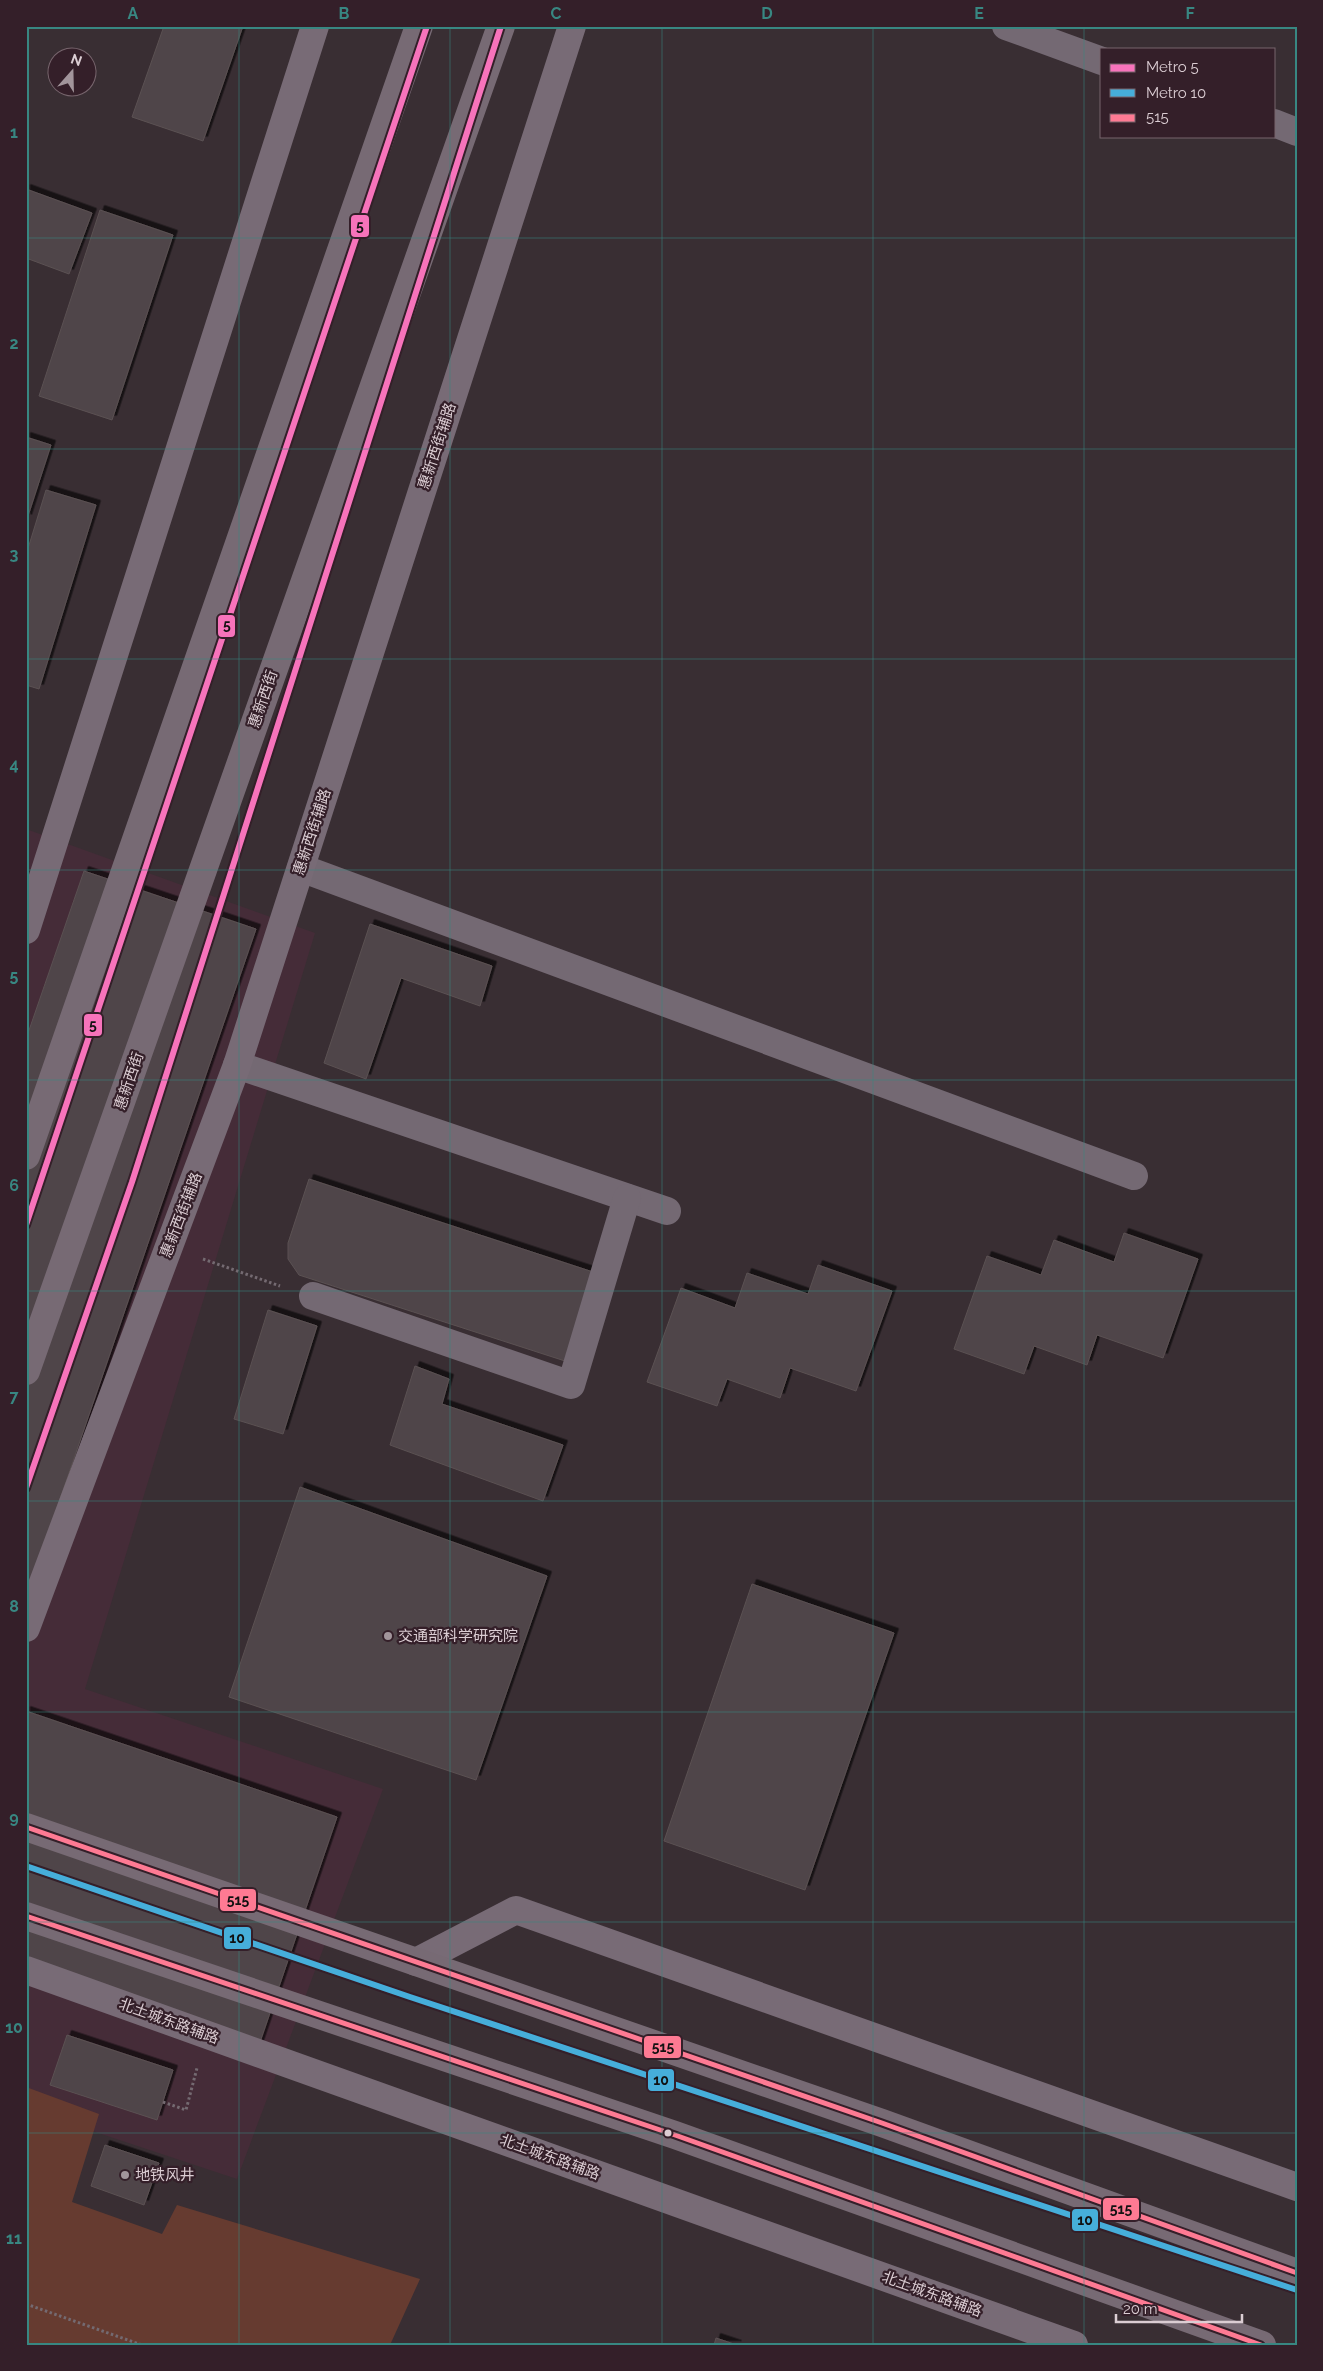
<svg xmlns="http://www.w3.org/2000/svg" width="1323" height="2371" viewBox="0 0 1323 2371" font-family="Raleway,'Noto Sans SC',sans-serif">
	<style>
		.built { fill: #452c38 }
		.green { fill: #663b30 }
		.building { fill: #4f4548; stroke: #5b5153; filter: url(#shadow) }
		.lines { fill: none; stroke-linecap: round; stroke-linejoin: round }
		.path { stroke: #746a71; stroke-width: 3; stroke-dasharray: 2.5 2.5; stroke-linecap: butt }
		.street { stroke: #746973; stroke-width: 28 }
		.secondary { stroke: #786b76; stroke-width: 28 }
		.primary { stroke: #776a74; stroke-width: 28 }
		.bus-1-casing { stroke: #341f29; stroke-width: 9 }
		.bus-1 { stroke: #fe7a93; stroke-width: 5 }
		.metro-1-casing { stroke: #341f29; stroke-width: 10 }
		.metro-2-casing { stroke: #341f29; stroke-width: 10 }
		.metro-1 { stroke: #f773bb; stroke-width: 6 }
		.metro-2 { stroke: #46aeda; stroke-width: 6 }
		.grid { fill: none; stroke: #388782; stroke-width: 1; stroke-opacity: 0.55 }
		.poi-dot { fill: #a2959b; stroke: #341f29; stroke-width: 2 }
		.bus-dot { fill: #dbcdd3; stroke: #341f29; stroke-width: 2 }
		.labels { text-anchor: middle; stroke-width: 4.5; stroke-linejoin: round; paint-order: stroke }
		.street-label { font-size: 15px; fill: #dbcdd3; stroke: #341f29 }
		.poi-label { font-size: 15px; fill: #dbcdd3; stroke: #341f29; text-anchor: start }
		.line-badge { stroke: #341f29; stroke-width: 2 }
		.pale-badge-label { font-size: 14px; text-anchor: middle; font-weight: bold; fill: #111 }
		.neatline { fill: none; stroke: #388782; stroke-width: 2 }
		.grid-label { font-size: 16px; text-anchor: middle; font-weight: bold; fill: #388782 }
	</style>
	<defs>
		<filter id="shadow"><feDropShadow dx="4.5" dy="-4.5" stdDeviation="0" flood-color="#0009"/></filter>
	</defs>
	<rect width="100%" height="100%" fill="#392e33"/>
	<polygon class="built" points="26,829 315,933 85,1689 383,1789 237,2179 26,2109"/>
	<polygon class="green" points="26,2087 99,2114 72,2202 162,2234 177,2205 420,2279 390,2345 26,2345"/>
	<g class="building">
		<polygon points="164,26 243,26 203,141 132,117"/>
		<polygon points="26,189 92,213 69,274 26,258"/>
		<polygon points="100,210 173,235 112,420 39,396"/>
		<polygon points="26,437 51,445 27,519 26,518"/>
		<polygon points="46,490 96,505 39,689 26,685 26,555"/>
		<polygon points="84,871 256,929 26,1598 26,1039"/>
		<polygon points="370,924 492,966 480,1006 401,978 366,1079 324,1063"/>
		<polygon points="309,1179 593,1272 565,1361 299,1275 288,1259 288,1243"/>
		<polygon points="1124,1233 1198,1259 1163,1358 1097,1335 1087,1365 1034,1346 1024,1374 954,1349 987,1256 1041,1275 1054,1240 1114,1262"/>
		<polygon points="818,1265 892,1291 856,1391 790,1368 780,1398 727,1379 717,1406 647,1382 681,1288 735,1308 747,1273 808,1294"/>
		<polygon points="268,1310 317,1326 283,1434 234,1419"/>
		<polygon points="415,1366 449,1379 442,1404 563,1445 543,1501 390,1445"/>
		<polygon points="300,1487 547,1576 476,1780 229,1697"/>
		<polygon points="752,1584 894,1633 805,1890 664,1841"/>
		<polygon points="26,1711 337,1817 259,2045 26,1965"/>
		<polygon points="67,2035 173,2070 157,2120 50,2085"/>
		<polygon points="105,2145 159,2163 144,2205 91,2186"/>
		<polygon points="716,2338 737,2345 714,2345"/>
	</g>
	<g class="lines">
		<g class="path">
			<polyline points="203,1259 280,1286"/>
			<polyline points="163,2102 186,2110 197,2068"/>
			<polyline points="26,2304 142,2345"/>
		</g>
		<g class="street">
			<polyline points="1006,26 1102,61"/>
			<polyline points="1274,123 1297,132"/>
			<polyline points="301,868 1134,1176"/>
			<polyline points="237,1065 667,1211"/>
			<polyline points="313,1296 571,1385 627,1198"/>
		</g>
		<g class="secondary">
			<polyline points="26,930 315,26"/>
			<polyline points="26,1628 237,1065 572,26"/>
			<polyline points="416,1962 516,1910 1297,2187"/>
			<polyline points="26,1970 1074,2345"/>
		</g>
		<g class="primary">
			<polyline points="26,1156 419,26"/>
			<polyline points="26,1371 501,26"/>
			<polyline points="26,1827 882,2123 1297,2273"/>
			<polyline points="26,1916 675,2135 1262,2345"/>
		</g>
		<g class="bus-1-casing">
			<g id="bus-1">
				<polyline points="26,1827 882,2123 1297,2273"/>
				<polyline points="26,1916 675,2135 1261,2345"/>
			</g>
		</g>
		<use href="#bus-1" class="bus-1"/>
		<g class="metro-1-casing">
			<g id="metro-1">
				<polyline points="26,1225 427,26"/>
				<polyline points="26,1488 132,1182 501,26"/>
			</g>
		</g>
		<g class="metro-2-casing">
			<polyline id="metro-2" points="26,1866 410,1997 1297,2290"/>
		</g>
		<use href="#metro-1" class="metro-1"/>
		<use href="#metro-2" class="metro-2"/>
	</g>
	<path class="grid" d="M239,26V2345M450,26V2345M662,26V2345M873,26V2345M1084,26V2345M26,238H1297M26,449H1297M26,659H1297M26,870H1297M26,1080H1297M26,1291H1297M26,1501H1297M26,1712H1297M26,1922H1297M26,2133H1297"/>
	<g class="poi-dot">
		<circle cx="388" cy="1636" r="5"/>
		<circle cx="125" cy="2175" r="5"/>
	</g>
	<circle class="bus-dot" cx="668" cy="2133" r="4.5"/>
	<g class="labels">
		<g class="street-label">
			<text transform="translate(437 446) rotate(-72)" y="5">惠新西街辅路</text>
			<text transform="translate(263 699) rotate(-71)" y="5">惠新西街</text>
			<text transform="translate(312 832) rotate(-72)" y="5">惠新西街辅路</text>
			<text transform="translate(129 1081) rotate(-71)" y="5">惠新西街</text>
			<text transform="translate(181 1215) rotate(-69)" y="5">惠新西街辅路</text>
			<text transform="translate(169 2021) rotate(20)" y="5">北土城东路辅路</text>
			<text transform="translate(550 2157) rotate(20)" y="5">北土城东路辅路</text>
			<text transform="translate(932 2294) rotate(20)" y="5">北土城东路辅路</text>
		</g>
		<g class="poi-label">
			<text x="398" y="1641">交通部科学研究院</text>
			<text x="135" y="2180">地铁风井</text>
		</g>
	</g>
	<g class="line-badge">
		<rect x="350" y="214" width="20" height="24" rx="5" fill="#f773bb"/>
		<rect x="217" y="614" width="19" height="24" rx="5" fill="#f773bb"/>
		<rect x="83" y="1013" width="20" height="24" rx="5" fill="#f773bb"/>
		<rect x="219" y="1888" width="38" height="24" rx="5" fill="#fe7a93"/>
		<rect x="223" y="1926" width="29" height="24" rx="5" fill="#46aeda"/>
		<rect x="643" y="2035" width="39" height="24" rx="5" fill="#fe7a93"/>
		<rect x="647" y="2068" width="28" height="24" rx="5" fill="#46aeda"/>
		<rect x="1102" y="2197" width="38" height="24" rx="5" fill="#fe7a93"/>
		<rect x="1071" y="2208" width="28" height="24" rx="5" fill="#46aeda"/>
	</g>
	<g class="pale-badge-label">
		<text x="360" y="231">5</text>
		<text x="227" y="630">5</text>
		<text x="93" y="1030">5</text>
		<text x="238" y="1905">515</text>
		<text x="237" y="1943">10</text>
		<text x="663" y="2052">515</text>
		<text x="661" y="2085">10</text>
		<text x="1121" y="2214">515</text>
		<text x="1085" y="2225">10</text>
	</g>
	<rect width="1323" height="2371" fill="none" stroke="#341f29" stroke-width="55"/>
	<rect x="1100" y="48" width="175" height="90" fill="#341f29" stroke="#77656d"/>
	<rect x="1110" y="64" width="25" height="8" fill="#f773bb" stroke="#77656d"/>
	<text x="1146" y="72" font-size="15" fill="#dbcdd3">Metro 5</text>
	<rect x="1110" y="89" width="25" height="8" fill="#46aeda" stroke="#77656d"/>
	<text x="1146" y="98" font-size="15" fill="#dbcdd3">Metro 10</text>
	<rect x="1110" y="114" width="25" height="8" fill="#fe7a93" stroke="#77656d"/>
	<text x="1146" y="122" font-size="15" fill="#dbcdd3">515</text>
	<g transform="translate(72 72) rotate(20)"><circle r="24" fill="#341f29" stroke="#77656d"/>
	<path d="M0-4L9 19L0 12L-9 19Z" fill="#a2959b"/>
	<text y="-8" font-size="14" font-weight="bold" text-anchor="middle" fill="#dbcdd3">N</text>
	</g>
	<path d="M1116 2314v8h126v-8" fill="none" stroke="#dbcdd3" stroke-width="2.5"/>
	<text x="1123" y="2314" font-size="15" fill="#dbcdd3" stroke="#341f29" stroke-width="4" paint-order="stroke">20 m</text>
	<rect x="28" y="28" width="1268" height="2316" class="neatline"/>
	<g class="grid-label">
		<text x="133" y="19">A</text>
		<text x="344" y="19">B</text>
		<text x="556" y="19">C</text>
		<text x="767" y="19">D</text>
		<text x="979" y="19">E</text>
		<text x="1190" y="19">F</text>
		<text x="14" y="138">1</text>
		<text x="14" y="349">2</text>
		<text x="14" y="560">3</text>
		<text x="14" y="770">4</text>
		<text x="14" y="981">5</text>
		<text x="14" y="1191">6</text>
		<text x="14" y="1402">7</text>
		<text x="14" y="1612">8</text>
		<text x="14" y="1823">9</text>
		<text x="14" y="2033">10</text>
		<text x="14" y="2244">11</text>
	</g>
</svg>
